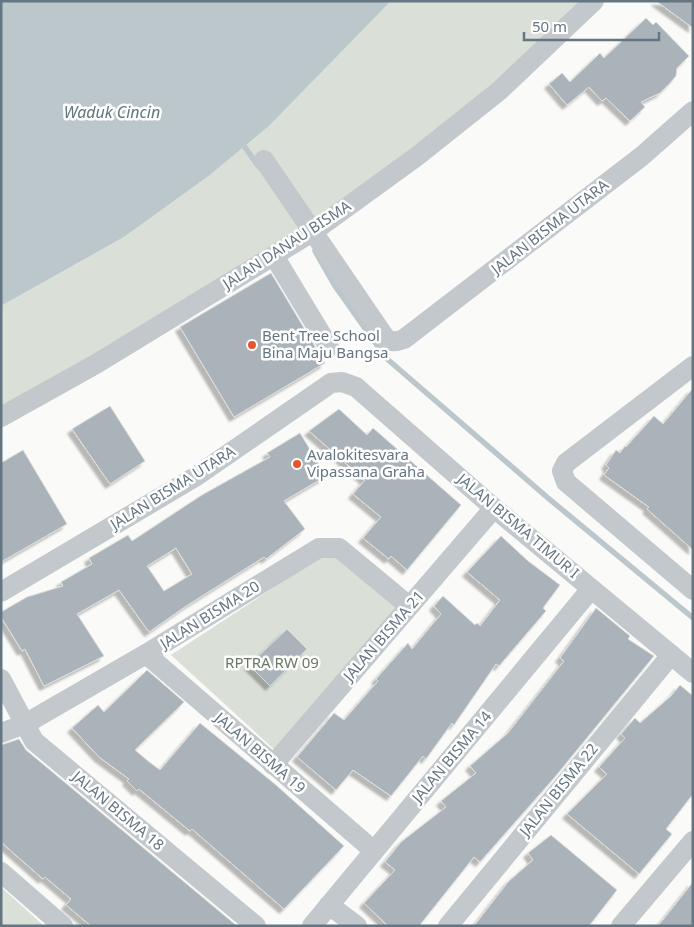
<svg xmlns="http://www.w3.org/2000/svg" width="694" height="927" viewBox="0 0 694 927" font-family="'Noto Sans',sans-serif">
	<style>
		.green { fill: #dadfd7 }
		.water { fill: #bbc7cb }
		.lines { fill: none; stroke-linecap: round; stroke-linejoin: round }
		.stream { stroke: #bbc7cb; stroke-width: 5.5 }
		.building { fill: #aab3b9; stroke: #dcdcda; fill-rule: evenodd; filter: url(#shadow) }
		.minor { stroke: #c3c8cc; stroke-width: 20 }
		.poi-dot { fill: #e4572e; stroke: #fff; stroke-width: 2 }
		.labels { text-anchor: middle; stroke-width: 5; stroke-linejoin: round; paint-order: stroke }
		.street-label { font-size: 15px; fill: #657683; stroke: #fff }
		.poi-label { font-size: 15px; fill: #657683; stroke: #fff; text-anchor: start }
		.park-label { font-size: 15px; fill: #687a64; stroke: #fff }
		.water-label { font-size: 16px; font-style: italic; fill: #60757c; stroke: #fff }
	</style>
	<defs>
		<filter id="shadow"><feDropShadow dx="-4.5" dy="4.5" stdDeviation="1" flood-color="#0004"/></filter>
	</defs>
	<rect width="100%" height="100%" fill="#fafaf8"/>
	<g class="green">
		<polygon points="391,1 594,1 314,231 1,415 1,306 124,237 210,175 269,126"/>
		<polygon points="331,550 401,606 278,753 171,655"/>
		<polygon points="1,887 44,926 1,926"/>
	</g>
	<polygon class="water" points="1,1 391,1 269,126 210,175 124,237 1,306"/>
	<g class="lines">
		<g class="stream">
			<polyline points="244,146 259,167"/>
			<polyline points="315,251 335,286 386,358 548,498 693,618"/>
		</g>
	</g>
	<g class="building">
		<polygon points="656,1 693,1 693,28"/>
		<polygon points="646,18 653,25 656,22 689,56 677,68 676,76 670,83 660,93 641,102 645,107 630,121 606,98 602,101 589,87 567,105 549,84 562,73 570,82 600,53 604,58"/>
		<polygon points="271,273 325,363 234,417 180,327"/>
		<polygon points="693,388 693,550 647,509 649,507 604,475 609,468 606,465 616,450 620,453 625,446 626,447 654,416 663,424"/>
		<polygon points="110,406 145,461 110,484 72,429"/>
		<polygon points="339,409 367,435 373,428 461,505 407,570 391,556 389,559 363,538 381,517 353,494 365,480 309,431"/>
		<path d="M300,433L326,476L284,501L305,529L266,559L264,557L186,606L149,632L119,590L77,614L104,656L44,686L25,649L22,651L1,617V612L27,597L63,586L61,582L92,564L89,558L128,535L132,541L202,495L270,457L267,453ZM176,548L192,574L164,591L147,566Z"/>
		<polygon points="23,450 67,524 1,562 1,463"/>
		<polygon points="501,536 528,561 560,585 543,608 546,611 499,666 496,664 454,725 452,723 426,759 423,756 391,796 353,770 336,790 297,757 334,713 344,720 378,681 376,679 408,643 412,649 441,614 434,606 443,596 475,625 477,623 480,626 500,600 467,572"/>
		<polygon points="596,608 630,636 628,639 654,656 554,778 480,862 474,857 419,926 388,926 364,903 395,870 385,862 401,842 446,807 441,801 476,773 470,766 508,733 564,661 560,658"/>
		<polygon points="287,629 307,649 270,686 249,665"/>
		<polygon points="147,670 184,702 135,750 148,761 160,770 200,723 276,785 344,846 284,909 192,829 190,831 139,789 137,791 127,781 129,779 99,757 72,728 98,705 104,712"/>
		<polygon points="680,685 693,696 693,794 666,829 672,834 639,874 567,814 607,774 599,767 625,738 621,734 635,718 640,723 671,696"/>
		<polygon points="19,739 26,750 237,926 91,926 66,905 71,899 45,877 43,879 1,842 1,745"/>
		<polygon points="551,835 617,890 589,926 474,926 508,882 533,860 528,853"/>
		<polygon points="693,882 693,926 658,926 667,915"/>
	</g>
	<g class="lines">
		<g class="minor">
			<path d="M264,160L384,336C390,343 396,342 404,339L642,156L693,111"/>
			<polyline points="274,256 329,347"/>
			<polyline points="693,366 566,463 562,471 566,482 693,590"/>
			<polyline points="1,417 96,364 314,231 416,157 499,91 594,1"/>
			<polyline points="1,592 195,477 331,383 342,382 356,387 494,508 693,673"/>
			<polyline points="146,654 374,851"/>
			<polyline points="1,679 34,741 256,926"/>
			<polyline points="1,733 25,724 146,654 319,548 339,548 409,606"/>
			<polyline points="273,765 494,508"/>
			<polyline points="1,872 63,926"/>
			<polyline points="329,905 357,926"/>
			<polyline points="312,926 591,589"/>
			<polyline points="448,926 671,655"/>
			<polyline points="621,926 693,841"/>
		</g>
	</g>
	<g class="poi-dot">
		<circle cx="252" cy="345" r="5"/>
		<circle cx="297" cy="464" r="5"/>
	</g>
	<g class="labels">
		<g class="street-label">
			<text transform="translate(550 227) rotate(-38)" y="5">JALAN BISMA UTARA</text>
			<text transform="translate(287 245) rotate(-33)" y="5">JALAN DANAU BISMA</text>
			<text transform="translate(173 488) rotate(-32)" y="5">JALAN BISMA UTARA</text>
			<text transform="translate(518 526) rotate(40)" y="5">JALAN BISMA TIMUR I</text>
			<text transform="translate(210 615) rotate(-32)" y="5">JALAN BISMA 20</text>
			<text transform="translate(384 636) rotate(-49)" y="5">JALAN BISMA 21</text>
			<text transform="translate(260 753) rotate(41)" y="5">JALAN BISMA 19</text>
			<text transform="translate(452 757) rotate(-50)" y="5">JALAN BISMA 14</text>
			<text transform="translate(559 790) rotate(-51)" y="5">JALAN BISMA 22</text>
			<text transform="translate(118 811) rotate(40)" y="5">JALAN BISMA 18</text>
		</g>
		<g class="poi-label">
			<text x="262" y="341">Bent Tree School<tspan x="262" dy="17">Bina Maju Bangsa</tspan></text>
			<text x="307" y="460">Avalokitesvara<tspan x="307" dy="17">Vipassana Graha</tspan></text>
		</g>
		<g class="park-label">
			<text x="272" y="668">RPTRA RW 09</text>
		</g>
		<g class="water-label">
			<text x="112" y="118">Waduk Cincin</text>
		</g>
	</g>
	<rect width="694" height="927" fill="none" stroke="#657683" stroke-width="5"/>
	<path d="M524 32v8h135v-8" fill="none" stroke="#657683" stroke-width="2.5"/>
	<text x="532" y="32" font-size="15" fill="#657683" stroke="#ffffff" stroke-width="4" paint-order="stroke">50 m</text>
</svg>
